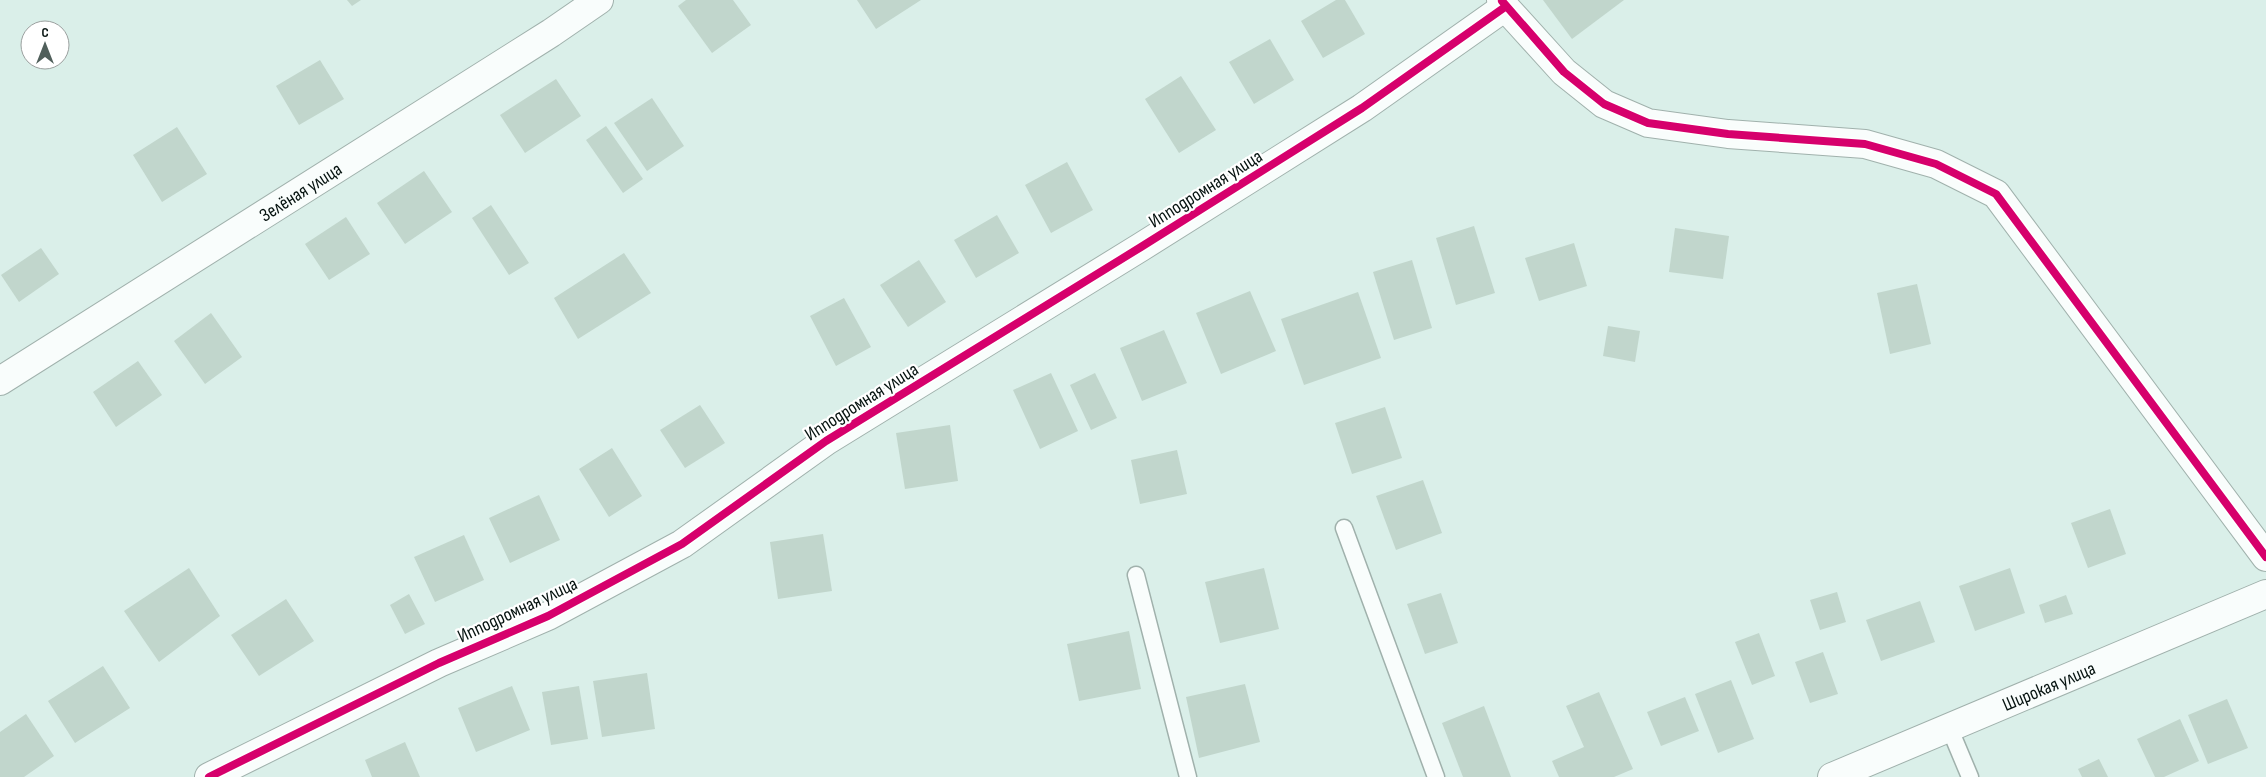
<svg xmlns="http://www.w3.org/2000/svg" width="2266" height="777" viewBox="0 0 2266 777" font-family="'Sofia Sans Condensed',sans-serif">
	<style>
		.building { fill: #c1d6cc }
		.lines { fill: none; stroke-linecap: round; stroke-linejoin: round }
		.lane-casing { stroke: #a0b1ac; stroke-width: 19 }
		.street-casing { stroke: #a0b1ac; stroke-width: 30 }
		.lane { stroke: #f9fdfc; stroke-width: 16 }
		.street { stroke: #f9fdfc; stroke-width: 28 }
		.cycleway-casing { stroke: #fff; stroke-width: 11 }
		.cycleway { stroke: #d6006c; stroke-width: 8 }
		.labels { text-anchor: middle; stroke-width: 4.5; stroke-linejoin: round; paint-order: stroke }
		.street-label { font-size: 19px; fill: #05120f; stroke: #fff }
	</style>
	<rect width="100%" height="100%" fill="#daefe9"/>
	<g class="building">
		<polygon points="347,0 361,0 352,6"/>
		<polygon points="686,0 733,0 751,25 712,53 678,6"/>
		<polygon points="857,0 921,0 876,29"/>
		<polygon points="1336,0 1345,0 1365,34 1323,58 1301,21"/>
		<polygon points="1543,0 1624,0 1572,39"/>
		<polygon points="1270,39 1294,80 1254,104 1229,62"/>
		<polygon points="320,60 344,99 299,125 276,86"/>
		<polygon points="1181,76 1216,130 1179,153 1145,99"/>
		<polygon points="556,79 581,116 525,153 500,115"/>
		<polygon points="652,98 684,146 647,171 614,123"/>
		<polygon points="606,126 643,179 623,193 586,140"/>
		<polygon points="177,127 207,174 162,202 133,155"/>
		<polygon points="1067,162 1093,210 1051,233 1025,185"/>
		<polygon points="424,171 452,212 405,244 377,203"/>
		<polygon points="491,205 529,263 509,275 472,218"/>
		<polygon points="997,215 1019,253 976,278 954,240"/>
		<polygon points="346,217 370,254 329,280 305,244"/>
		<polygon points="1474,226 1495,293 1456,305 1436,238"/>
		<polygon points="1675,228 1729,236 1723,279 1669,272"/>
		<polygon points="1574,243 1587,286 1539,301 1525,258"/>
		<polygon points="41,248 59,274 19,302 1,275"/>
		<polygon points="624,253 651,293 578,339 554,298"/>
		<polygon points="919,260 946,302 908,327 880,285"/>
		<polygon points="1412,260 1432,328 1394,340 1373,272"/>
		<polygon points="1917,284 1931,344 1890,354 1877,293"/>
		<polygon points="1250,291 1276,351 1221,374 1196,313"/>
		<polygon points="1358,292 1381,358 1304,385 1281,319"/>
		<polygon points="844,298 871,347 836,366 810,316"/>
		<polygon points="211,313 242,357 205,384 174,341"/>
		<polygon points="1608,326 1640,331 1635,362 1603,356"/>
		<polygon points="1164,330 1187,383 1142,401 1120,348"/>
		<polygon points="138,361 162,395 116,427 93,392"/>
		<polygon points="1051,373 1078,431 1040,449 1013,390"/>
		<polygon points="1095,373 1117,418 1091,430 1070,385"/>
		<polygon points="700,405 725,443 685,468 660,430"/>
		<polygon points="1385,407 1402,458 1352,474 1335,423"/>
		<polygon points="950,425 958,481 905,489 896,433"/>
		<polygon points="612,448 642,496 609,517 579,469"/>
		<polygon points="1177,450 1187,494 1140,504 1131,460"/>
		<polygon points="1423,480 1442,533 1396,550 1376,496"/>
		<polygon points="539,495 560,540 510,563 489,518"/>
		<polygon points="2110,509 2126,554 2088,568 2071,523"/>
		<polygon points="823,534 832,591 778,599 770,542"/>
		<polygon points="464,535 484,580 435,602 414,557"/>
		<polygon points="189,568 220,616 159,662 124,611"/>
		<polygon points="1264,568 1279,629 1220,643 1205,582"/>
		<polygon points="2010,568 2025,613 1975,631 1959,586"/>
		<polygon points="1837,592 1846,622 1820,630 1810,600"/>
		<polygon points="1441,593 1458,643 1425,654 1407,604"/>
		<polygon points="409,594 425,624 405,634 390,605"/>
		<polygon points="2066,595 2073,614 2045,623 2039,605"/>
		<polygon points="286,599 314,641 259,676 231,635"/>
		<polygon points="1920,601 1935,642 1881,661 1866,620"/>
		<polygon points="1129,631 1141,689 1079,701 1067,644"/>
		<polygon points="1759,633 1775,676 1752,685 1735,642"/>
		<polygon points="1823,652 1838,694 1810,703 1795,662"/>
		<polygon points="103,666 130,708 75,743 48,701"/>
		<polygon points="647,673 655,729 602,737 593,681"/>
		<polygon points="1731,680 1754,739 1718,753 1695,694"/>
		<polygon points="1245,684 1260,742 1199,758 1186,697"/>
		<polygon points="512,686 530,730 476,752 458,708"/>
		<polygon points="579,686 588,739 551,745 542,692"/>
		<polygon points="1599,692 1633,769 1614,777 1559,777 1552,761 1584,747 1566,706"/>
		<polygon points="1685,697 1699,731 1661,746 1647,712"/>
		<polygon points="2227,699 2248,748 2208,764 2188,715"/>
		<polygon points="1484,706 1511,777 1463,777 1442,723"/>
		<polygon points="26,714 54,756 24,777 0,777 0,732"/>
		<polygon points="2180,719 2199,761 2164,777 2155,777 2137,739"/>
		<polygon points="405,742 420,777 372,777 365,760"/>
		<polygon points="2099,759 2108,777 2082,777 2078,769"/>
	</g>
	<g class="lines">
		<g class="lane-casing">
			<g id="lane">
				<polyline points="1344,528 1436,777"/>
				<polyline points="1136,575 1188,777"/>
				<polyline points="1949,727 1970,777"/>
			</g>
		</g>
		<g class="street-casing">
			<g id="street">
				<polyline points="1501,0 1505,7 1564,72 1604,104 1648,123 1728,134 1865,144 1936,164 1996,194 2266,557"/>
				<path id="s1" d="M0,381L551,33L599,0"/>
				<polyline points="209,777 439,663 548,616 682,544 826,441 1141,247 1362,108 1505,7"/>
				<path id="s2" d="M1832,777L2266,594"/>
			</g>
		</g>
		<use href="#lane" class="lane"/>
		<use href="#street" class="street"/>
		<g class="cycleway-casing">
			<g id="cycleway">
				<polyline points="1502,1 1564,72 1604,104 1648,123 1728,134 1865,144 1936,164 1996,194 2266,557"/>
				<polyline points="209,777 439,663 548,616 682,544 826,441 1141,247 1362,108 1505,7"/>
			</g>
		</g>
		<use href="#cycleway" class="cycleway"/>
	</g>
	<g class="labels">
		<g class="street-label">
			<text transform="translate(1205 188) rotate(-32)" y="7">Ипподромная улица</text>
			<text dy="7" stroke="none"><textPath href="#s1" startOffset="355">Зелёная улица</textPath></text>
			<text transform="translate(861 401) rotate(-32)" y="7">Ипподромная улица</text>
			<text transform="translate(517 609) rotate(-25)" y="7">Ипподромная улица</text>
			<text dy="7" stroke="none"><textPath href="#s2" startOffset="235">Широкая улица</textPath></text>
		</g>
	</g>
	<g transform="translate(45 45)"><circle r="24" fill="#ffffff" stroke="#9ba09f"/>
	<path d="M0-4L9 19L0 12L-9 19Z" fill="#505f5b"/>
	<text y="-8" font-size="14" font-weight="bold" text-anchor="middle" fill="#05120f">С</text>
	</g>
</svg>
